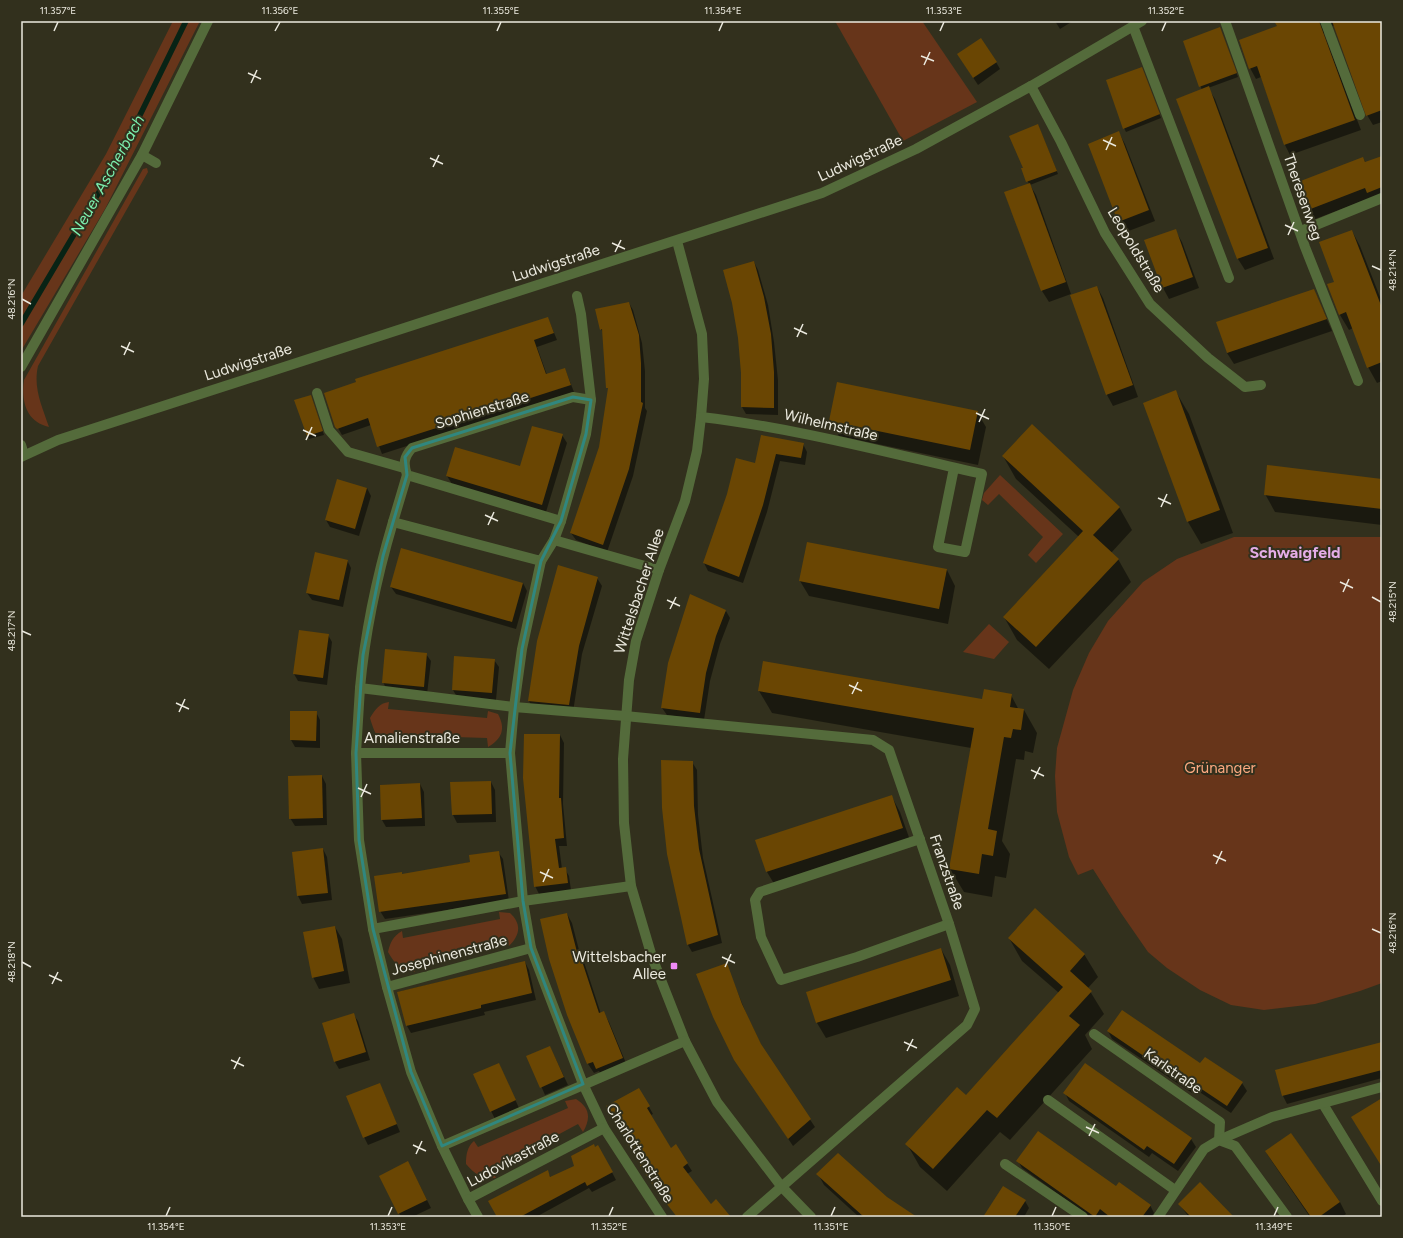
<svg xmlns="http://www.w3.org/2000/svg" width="1403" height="1238" viewBox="0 0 1403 1238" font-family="Figtree,sans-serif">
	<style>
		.green { fill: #67351a }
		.shadow { fill: #0007 }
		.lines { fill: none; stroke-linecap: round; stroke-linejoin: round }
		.stream { stroke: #082315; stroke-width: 5.5 }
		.building { fill: #6a4603 }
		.minor { stroke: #546b3b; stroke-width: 10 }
		.marked { fill: none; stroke: #30877f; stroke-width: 3; stroke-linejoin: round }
		.ticks { fill: none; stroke: #ebe9de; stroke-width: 1.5 }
		.poi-dot { fill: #ef8bf6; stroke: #32301d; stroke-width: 1.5 }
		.labels { text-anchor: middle; stroke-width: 4; stroke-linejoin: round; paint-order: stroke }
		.street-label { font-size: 15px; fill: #ebe9de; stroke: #32301d }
		.park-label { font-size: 15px; fill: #fca980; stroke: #32301d }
		.poi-label { font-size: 15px; fill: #ebe9de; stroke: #32301d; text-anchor: end }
		.water-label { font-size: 16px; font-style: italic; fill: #7cefae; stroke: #32301d }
		.neighbourhood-label { font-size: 16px; font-weight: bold; fill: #e4ade7; stroke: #32301d }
		.neatline { fill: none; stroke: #ebe9de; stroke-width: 1.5 }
		.ticks-label { font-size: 10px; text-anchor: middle; fill: #ebe9de }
	</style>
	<rect width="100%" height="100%" fill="#32301d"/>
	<g class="green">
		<polygon points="173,21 200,21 105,209 21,351 21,296 106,154"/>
		<polygon points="835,21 922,21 977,102 903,141"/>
		<path d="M147,168L148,172L38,366C33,388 42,406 49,427C26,422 21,401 24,380L143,169Z"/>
		<polygon points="1000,475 1063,534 1036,563 1028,555 1043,537 999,494 988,505 982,500 984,493"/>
		<polygon points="1234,537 1382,537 1382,983 1360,991 1315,1004 1264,1010 1231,1005 1200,990 1167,968 1148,952 1121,913 1093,869 1078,875 1069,857 1057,812 1055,776 1057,748 1073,690 1089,653 1108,621 1143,582 1177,559"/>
		<polygon points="989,624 1009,642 994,659 963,652"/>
		<path d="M389,702L388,709L487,718L488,711L498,714C506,729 502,739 488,747L487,738L390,735V745C376,739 374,731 370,718C375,710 379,703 389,702Z"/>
		<path d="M499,912L510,913C522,924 520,935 509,946L506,938L412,964L415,972C400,970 395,964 388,952C390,943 393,936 402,931L403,938L500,919Z"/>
		<path d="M576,1099C590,1108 591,1118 583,1132L578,1124L492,1170L496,1178C481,1179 476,1175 466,1164C466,1155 467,1147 474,1141L478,1147L568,1108L565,1101Z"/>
	</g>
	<g class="shadow">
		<polygon points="1055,21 1073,21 1060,29"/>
		<polygon points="1275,21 1382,21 1382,122 1373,125 1367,115 1335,26 1329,25 1325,28 1324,34 1361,130 1290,155 1285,145 1261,77 1256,79 1250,68 1278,27"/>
		<polygon points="1220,29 1238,77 1208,88 1215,99 1274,259 1245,270 1238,259 1177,99 1202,90 1184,42"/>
		<polygon points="963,62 996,62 1000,69 978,85"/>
		<polygon points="1143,72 1161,118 1126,132 1124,128"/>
		<polygon points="1038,125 1058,174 1030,185 1036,195 1071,294 1049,302 1042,291 1005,193 1029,184 1022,169 1024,168"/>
		<polygon points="1119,133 1125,144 1155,221 1126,232 1119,221"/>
		<polygon points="1382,157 1382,199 1371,198 1315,219 1309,209 1363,158 1366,163"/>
		<polygon points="1175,230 1182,242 1199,288 1169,299 1163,288"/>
		<polygon points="1352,231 1360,246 1382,302 1382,381 1377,383 1368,367 1353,328 1349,330 1340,315 1336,282"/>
		<polygon points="754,262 758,270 768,305 774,342 778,380 778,415 746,414 742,407"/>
		<polygon points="1097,287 1103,298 1138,397 1113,406 1107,395"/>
		<polygon points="1314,290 1332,331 1234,364 1227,353"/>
		<polygon points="629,303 633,310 642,343 645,371 645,408 647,411 633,476 607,552 576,540 571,533 600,448 609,391 604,334 601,329"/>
		<polygon points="548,318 557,340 537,347 547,375 565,369 574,392 382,454 371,425 342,435 338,428"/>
		<polygon points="1176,392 1189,414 1233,533 1201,544 1188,522 1145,403"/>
		<polygon points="312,399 324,435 309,439 296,401"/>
		<polygon points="977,412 986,427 978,465 839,436 830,421"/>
		<polygon points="562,435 567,443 546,512 452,484 447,476 521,467"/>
		<polygon points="762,436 803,444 807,452 805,465 780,461 767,512 743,583 708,571 704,563 756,464"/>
		<polygon points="1003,456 1119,507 1132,530 1111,553 1118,559 1131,582 1049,669 1017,640 1004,617 1079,537 1016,479"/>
		<polygon points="1382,480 1382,525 1275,512 1265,494"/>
		<polygon points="367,488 371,496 359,536 330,527 326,520"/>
		<polygon points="347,560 351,568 343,607 312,600 307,593"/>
		<polygon points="947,570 955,586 948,624 809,596 800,581"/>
		<polygon points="597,578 602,586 582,654 573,712 533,709 529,701 538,641"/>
		<polygon points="523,583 527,591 516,629 396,594 391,587"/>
		<polygon points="726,611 730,618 720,644 710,681 704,720 667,715 662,708"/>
		<polygon points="328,635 332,642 327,685 298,681 294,674"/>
		<polygon points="426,654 431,661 427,694 387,690 383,682"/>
		<polygon points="494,660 499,667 496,700 457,697 453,690"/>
		<polygon points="759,691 983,700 1011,695 1019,710 1024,710 1037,733 1033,753 1025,751 1024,760 1016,759 1002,841 1010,854 1006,878 995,876 992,897 964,892 950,869 971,748 772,713"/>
		<polygon points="316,712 320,720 320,748 295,747 291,740"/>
		<polygon points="560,735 564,743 563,804 567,846 559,846 562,869 565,869 569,876 571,890 539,894 535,886"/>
		<polygon points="692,762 697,770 698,815 703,858 722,943 692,952 688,945 668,853"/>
		<polygon points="322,776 326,784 327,825 295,826 290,818"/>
		<polygon points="491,782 495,790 496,822 457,823 453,815 451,783"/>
		<polygon points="420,784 424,792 425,826 386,827 382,820"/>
		<polygon points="892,797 900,812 911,843 776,887 767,872 756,841"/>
		<polygon points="323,849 327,857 332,900 302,904 298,896 293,853"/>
		<polygon points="498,852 503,859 509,901 385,919 380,911 402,875 471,862"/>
		<polygon points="567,914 572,923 580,954 584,962 601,1014 604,1013 609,1022 628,1068 602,1078 599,1071 594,1073 588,1064 568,1014"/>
		<polygon points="335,927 342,939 350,983 319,989 313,977"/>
		<polygon points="1009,938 1084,954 1098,977 1088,988 1104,1014 1085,1035 1092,1049 1010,1140 1000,1132 947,1191 920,1167 907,1144 966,1097 1059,993 1022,961"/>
		<polygon points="941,949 950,965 959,996 826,1038 817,1023 807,992"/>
		<polygon points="525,962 529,970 536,1000 484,1012 485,1015 411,1033 407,1026 398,992"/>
		<polygon points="726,964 746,1013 763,1049 815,1127 793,1146 740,1067"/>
		<polygon points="353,1014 358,1021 370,1060 339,1069 335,1062 323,1024"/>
		<polygon points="1108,1031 1201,1065 1205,1058 1242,1083 1247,1091 1231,1113 1195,1089 1192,1093 1112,1039"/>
		<polygon points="1382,1043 1382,1078 1287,1104 1283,1096 1276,1071"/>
		<polygon points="550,1047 568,1085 545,1095 528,1056"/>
		<polygon points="499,1064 519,1108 495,1119 491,1111"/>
		<polygon points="1085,1064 1191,1139 1196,1147 1178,1171 1152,1153 1149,1157 1069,1101 1065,1093"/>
		<polygon points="380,1084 400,1132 368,1145 364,1137"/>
		<polygon points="639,1089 653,1114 651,1115 671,1149 676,1146 692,1171 687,1174 711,1205 729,1217 677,1217"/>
		<polygon points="1291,1134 1340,1202 1346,1214 1342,1217 1310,1217 1273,1163 1266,1152"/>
		<polygon points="595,1148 602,1153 616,1180 592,1192 589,1188 536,1217 498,1217 547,1171 551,1178 576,1167"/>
		<polygon points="1018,1161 1116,1188 1150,1205 1154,1213 1151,1217 1090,1217 1022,1168"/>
		<polygon points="412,1170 431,1208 412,1217 401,1217 380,1176"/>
		<polygon points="818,1174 887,1198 915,1217 859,1217 824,1185"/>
		<polygon points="1025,1201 1029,1208 1024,1217 984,1217"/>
		<polygon points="1179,1204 1233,1217 1189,1217"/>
	</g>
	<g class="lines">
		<polyline class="stream" points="21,324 118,160 186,21"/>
	</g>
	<g class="building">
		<polygon points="1274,21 1319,21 1355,120 1284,145 1257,66 1249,69 1239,40 1277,26"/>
		<polygon points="1332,21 1382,21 1382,110 1366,116"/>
		<polygon points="1220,27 1237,73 1199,87 1183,41"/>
		<polygon points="981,38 997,62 973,78 957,54"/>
		<polygon points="1142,67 1160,114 1123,129 1106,80"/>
		<polygon points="1209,86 1268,248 1237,259 1176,99"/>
		<polygon points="1038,124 1057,171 1026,182 1021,168 1023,168 1009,136"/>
		<polygon points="1119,131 1149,210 1118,222 1088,144"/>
		<polygon points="1382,156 1382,187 1367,193 1365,188 1308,210 1298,182 1363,157 1365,162"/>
		<polygon points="1030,183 1066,282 1041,291 1004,192"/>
		<polygon points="1176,229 1193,277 1162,288 1144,240"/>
		<polygon points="1352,230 1382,308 1382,362 1367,368 1346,312 1339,315 1327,284 1334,282 1319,242"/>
		<polygon points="754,261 764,297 771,334 774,372 774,408 741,407 741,373 738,338 732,303 723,270"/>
		<polygon points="1097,286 1133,385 1106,395 1070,295"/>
		<polygon points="1314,289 1327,319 1227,353 1216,322"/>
		<polygon points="629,302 639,335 641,363 641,402 643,403 629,469 603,545 570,533 599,447 608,388 606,388 602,329 600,330 595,309"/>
		<polygon points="548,317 554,333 534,340 546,374 565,368 571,385 377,447 368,418 337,429 335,427 324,393 356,382 355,379"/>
		<polygon points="837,382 978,411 970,450 829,421"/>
		<polygon points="1176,390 1220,510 1187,522 1143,403"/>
		<polygon points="311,395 323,431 307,436 294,400"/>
		<polygon points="1032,424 1120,507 1093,535 1119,559 1036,647 1003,617 1083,531 1002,456"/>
		<polygon points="532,426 563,434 542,505 446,476 455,447 520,466"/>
		<polygon points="761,435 804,443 801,458 776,454 763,505 739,577 703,563 727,494 736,458 755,463"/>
		<polygon points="1267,465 1382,479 1382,509 1264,495"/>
		<polygon points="337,479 367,488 355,529 325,520"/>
		<polygon points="807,542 947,569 939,609 799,581"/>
		<polygon points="401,548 523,583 512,622 390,587"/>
		<polygon points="315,552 348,560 339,600 306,593"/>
		<polygon points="558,565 598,577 579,646 569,705 528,701 537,641"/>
		<polygon points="690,594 726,610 716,636 706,673 700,713 661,708 668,663"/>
		<polygon points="299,630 329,634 323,678 293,674"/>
		<polygon points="385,649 427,653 424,687 382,683"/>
		<polygon points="454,656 495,659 492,693 452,690"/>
		<polygon points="763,661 982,699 984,689 1012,694 1010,707 1024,709 1021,730 1013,729 1011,738 1004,737 988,829 997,831 993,856 982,854 979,874 949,869 974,728 758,691"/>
		<polygon points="290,711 317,711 316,741 290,740"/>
		<polygon points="524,734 560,734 559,798 561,798 564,838 555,839 559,868 566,867 568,883 534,887 523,778"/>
		<polygon points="661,760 693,761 694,806 699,849 718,935 687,945 667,854 662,808"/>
		<polygon points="322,775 323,818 289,819 288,776"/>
		<polygon points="491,781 492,814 452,815 450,782"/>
		<polygon points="420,783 422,818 381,820 380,785"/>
		<polygon points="892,795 903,828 766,872 755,840"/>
		<polygon points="323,848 328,893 297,896 292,852"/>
		<polygon points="499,851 506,894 379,912 374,876 402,872 402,874 470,862 469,855"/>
		<polygon points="1035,908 1085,954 1070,971 1092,991 1069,1016 1080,1025 997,1118 987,1110 933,1169 905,1144 957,1087 966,1095 1063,987 1008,938"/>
		<polygon points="567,913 577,952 579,952 599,1013 604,1011 623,1058 596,1069 593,1062 587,1064 567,1015 549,959 540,919"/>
		<polygon points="335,926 344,971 312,978 303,932"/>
		<polygon points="941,948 951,980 816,1023 806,992"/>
		<polygon points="525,961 532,993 481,1005 481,1008 406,1026 397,992"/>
		<polygon points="727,963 742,1004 761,1044 811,1119 788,1139 734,1060 713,1017 696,974"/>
		<polygon points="1122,1010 1200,1063 1205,1057 1243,1082 1227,1106 1191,1082 1188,1086 1107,1031"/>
		<polygon points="354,1013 366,1052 334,1062 322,1023"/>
		<polygon points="1382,1042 1382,1070 1282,1096 1275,1070"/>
		<polygon points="550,1046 564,1077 540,1088 526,1056"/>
		<polygon points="499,1063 516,1100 490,1112 473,1074"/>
		<polygon points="1085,1063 1192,1138 1174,1164 1147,1146 1144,1150 1063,1093"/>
		<polygon points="380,1083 397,1124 363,1138 346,1096"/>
		<polygon points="639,1088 650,1106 647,1108 671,1148 676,1144 688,1163 683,1167 711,1204 716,1199 731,1217 677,1217 656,1190 641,1167 606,1106"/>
		<polygon points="1382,1098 1382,1167 1351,1117"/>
		<polygon points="1038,1131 1116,1186 1119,1182 1151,1205 1142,1217 1110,1217 1100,1209 1095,1217 1016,1161"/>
		<polygon points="1291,1133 1340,1202 1319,1217 1311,1217 1265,1151"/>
		<polygon points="594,1144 595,1147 598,1145 613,1172 587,1186 585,1182 520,1217 497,1217 488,1201 548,1170 550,1177 574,1166 571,1156"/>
		<polygon points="838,1153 887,1197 917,1217 864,1217 816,1174"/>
		<polygon points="408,1161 427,1200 398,1214 379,1176"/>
		<polygon points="1200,1182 1234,1217 1191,1217 1178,1204"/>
		<polygon points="1003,1186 1026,1200 1015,1217 983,1217"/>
	</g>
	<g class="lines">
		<g class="minor">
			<polyline points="1225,21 1305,247 1358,381"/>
			<polyline points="1325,21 1360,115"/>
			<polyline points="1133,26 1229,278"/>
			<polyline points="1031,86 1061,142 1105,233 1150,304 1208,358 1245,387 1261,385"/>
			<polyline points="142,155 156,163"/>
			<polyline points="1301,231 1382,198"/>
			<polyline points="677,241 702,334 704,379 701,417 697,451 685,501 659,570 636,641 629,680 623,759 624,823 631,886 652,957 685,1041 717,1102 781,1186 811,1217"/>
			<polyline points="21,367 142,155 208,21"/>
			<polyline points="317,393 329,430 348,452 404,468"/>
			<path d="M591,400L573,397L412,448C404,457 403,463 407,475L561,521L554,540L659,570"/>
			<path d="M701,417C796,428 889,453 982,474L965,552L938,547L954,468"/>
			<polyline points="21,445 24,455"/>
			<polyline points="21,457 58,440 822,193 916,149 1031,86 1142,21"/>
			<polyline points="407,475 393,522 541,561 554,540"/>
			<polyline points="561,521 586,434 591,400 581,314 577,296"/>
			<path d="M393,522C377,576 365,632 360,688L514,707L625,716L873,740L889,750L949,924L975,1009L967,1025L747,1217"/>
			<polyline points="541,561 522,649 514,707 510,753 523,901 531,948 583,1084 604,1128 662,1217"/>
			<polyline points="360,688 356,753 510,753"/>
			<polyline points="356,753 359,840 373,929 523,901 631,886"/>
			<polyline points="920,839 760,892 755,900 761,937 781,980 857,957 949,924"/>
			<polyline points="373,929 387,987 531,948"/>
			<polyline points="387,987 411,1072 442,1146 468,1199 604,1128"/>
			<polyline points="1094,1034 1220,1122 1219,1140 1235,1146 1287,1217"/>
			<polyline points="1048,1100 1175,1190"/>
			<polyline points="1323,1104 1382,1201"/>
			<polyline points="442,1146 685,1041"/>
			<polyline points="1005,1164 1083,1217"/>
			<polyline points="468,1199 478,1217"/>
			<polyline points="1158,1217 1204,1149 1219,1140 1272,1117 1382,1087"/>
		</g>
	</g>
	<path class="marked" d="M573,397L591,400L586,434L561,521L541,561L522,649L510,753L523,901L531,948L583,1084L442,1146L411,1072L373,929L359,840L356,753L363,655L383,556L407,475L405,457L412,448Z"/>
	<path class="ticks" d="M54,31L58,22M275,31L280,22M497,31L501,22M719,31L723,22M940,31L944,22M1162,31L1166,22M921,56L934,61M924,65L930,52M248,73L261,79M251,83L257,70M1103,140L1116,146M1106,150L1112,137M430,158L443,164M433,167L439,155M1285,225L1298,231M1288,235L1294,222M612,243L625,249M615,252L621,240M1372,266L1381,270M22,299L31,304M794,328L807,334M797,337L803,324M121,346L134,352M124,355L130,342M976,413L989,419M979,422L985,409M303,430L316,436M306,440L312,427M1158,498L1171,504M1161,507L1167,494M485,515L498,521M488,525L494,512M1340,582L1353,588M1343,592L1349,579M1372,597L1381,602M667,600L680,606M670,609L676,597M22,631L31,635M849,685L862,691M852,694L858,682M176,703L189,709M179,712L185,699M1031,770L1044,776M1034,779L1040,767M358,788L371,794M361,797L367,784M1213,855L1226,861M1216,864L1222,851M540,872L553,878M543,882L549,869M1372,929L1381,933M722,957L735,963M22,962L31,967M725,967L731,954M49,975L62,981M52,984L58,972M904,1042L917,1048M907,1051L913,1039M231,1060L244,1066M234,1069L240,1057M1086,1127L1099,1133M1089,1136L1095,1124M413,1145L426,1151M416,1154L422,1141M166,1216L170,1207M388,1216L392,1207M609,1216L613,1207M831,1216L835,1207M1052,1216L1056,1207M1274,1216L1278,1207"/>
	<rect class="poi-dot" x="670" y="962" width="8" height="8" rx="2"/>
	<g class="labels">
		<g class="street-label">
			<text transform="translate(860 158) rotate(-25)" y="5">Ludwigstraße</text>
			<text transform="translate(1303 197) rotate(71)" y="5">Theresenweg</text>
			<text transform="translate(1136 250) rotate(59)" y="5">Leopoldstraße</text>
			<text transform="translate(556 263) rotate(-18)" y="5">Ludwigstraße</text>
			<text transform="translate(248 362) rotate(-18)" y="5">Ludwigstraße</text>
			<text transform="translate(482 410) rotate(-17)" y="5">Sophienstraße</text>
			<text transform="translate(831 425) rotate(13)" y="5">Wilhelmstraße</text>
			<text transform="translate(639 591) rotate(-72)" y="5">Wittelsbacher Allee</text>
			<text x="412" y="743">Amalienstraße</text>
			<text transform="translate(947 872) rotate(71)" y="5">Franzstraße</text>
			<text transform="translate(449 955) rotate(-15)" y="5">Josephinenstraße</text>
			<text transform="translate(1173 1071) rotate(35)" y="5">Karlstraße</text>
			<text transform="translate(640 1153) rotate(58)" y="5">Charlottenstraße</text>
			<text transform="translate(513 1159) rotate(-28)" y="5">Ludovikastraße</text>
		</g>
		<g class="park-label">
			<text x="1220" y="773">Grünanger</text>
		</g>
		<g class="poi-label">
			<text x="666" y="962">Wittelsbacher<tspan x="666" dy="17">Allee</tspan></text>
		</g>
		<g class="water-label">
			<text transform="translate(107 175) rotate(-61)" y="6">Neuer Ascherbach</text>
		</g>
		<g class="neighbourhood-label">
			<text x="1295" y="558">Schwaigfeld</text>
		</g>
	</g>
	<rect width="1403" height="1238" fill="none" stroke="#32301d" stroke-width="44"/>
	<rect x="22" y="22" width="1359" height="1194" class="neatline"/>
	<g class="ticks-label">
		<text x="58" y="14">11.357°E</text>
		<text x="280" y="14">11.356°E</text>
		<text x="501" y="14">11.355°E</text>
		<text x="723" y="14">11.354°E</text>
		<text x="944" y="14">11.353°E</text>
		<text x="1166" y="14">11.352°E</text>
		<text transform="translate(1392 270) rotate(-90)" y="4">48.214°N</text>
		<text transform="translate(11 299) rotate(-90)" y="4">48.216°N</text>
		<text transform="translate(1392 602) rotate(-90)" y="4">48.215°N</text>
		<text transform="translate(11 631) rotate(-90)" y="4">48.217°N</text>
		<text transform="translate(1392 933) rotate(-90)" y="4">48.216°N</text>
		<text transform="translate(11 962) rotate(-90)" y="4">48.218°N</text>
		<text x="166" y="1230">11.354°E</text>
		<text x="388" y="1230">11.353°E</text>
		<text x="609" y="1230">11.352°E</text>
		<text x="831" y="1230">11.351°E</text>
		<text x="1052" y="1230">11.350°E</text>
		<text x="1274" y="1230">11.349°E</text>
	</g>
</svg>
